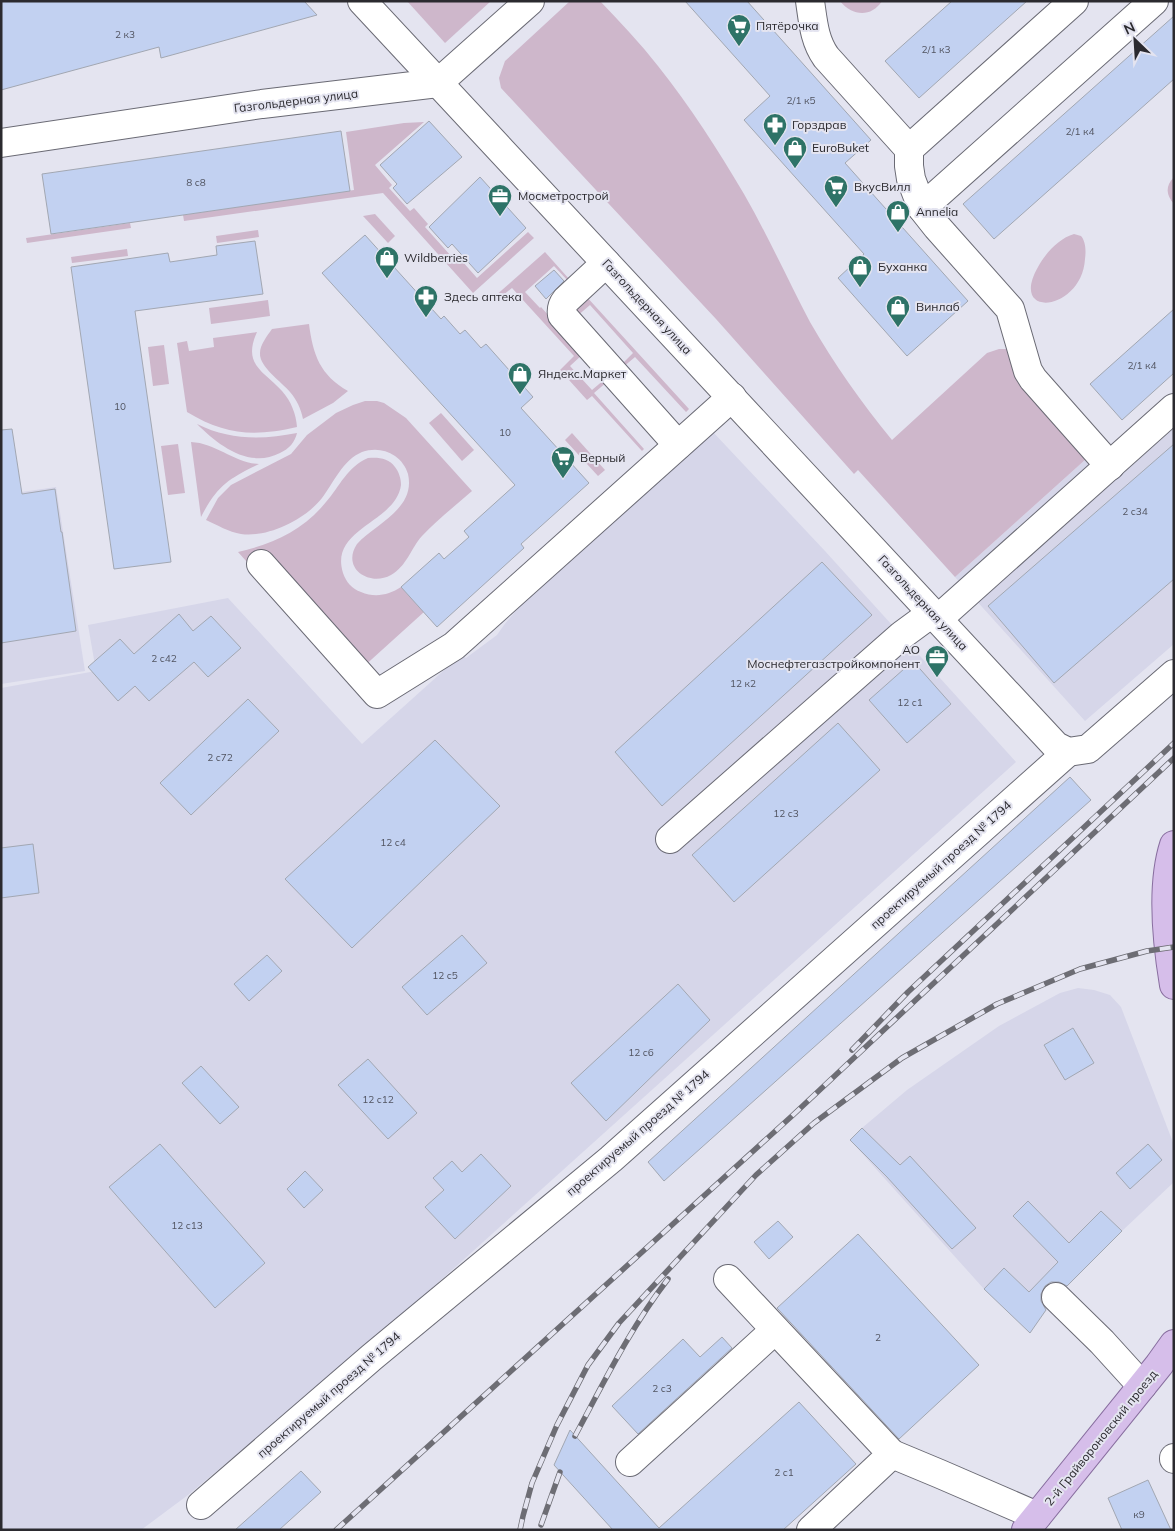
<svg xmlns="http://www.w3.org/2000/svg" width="1175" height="1531" viewBox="0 0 1175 1531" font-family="Mulish,sans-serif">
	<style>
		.built { fill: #d6d6e9 }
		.green { fill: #ceb7cb }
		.building { fill: #c2d1f1; stroke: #a2a7b2 }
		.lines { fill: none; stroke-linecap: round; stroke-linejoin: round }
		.minor-casing { stroke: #6a6a74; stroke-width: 30 }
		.major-casing { stroke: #886e9f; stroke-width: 30 }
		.minor { stroke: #fff; stroke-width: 28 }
		.major { stroke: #d6beea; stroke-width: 28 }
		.rail-casing { stroke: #6d6d74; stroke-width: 5.5 }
		.rail { stroke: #e4e4f0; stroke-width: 4; stroke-dasharray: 11; stroke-linecap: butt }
		.labels { text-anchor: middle; stroke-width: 4; stroke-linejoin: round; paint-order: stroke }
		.number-label { font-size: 10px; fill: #515460 }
		.poi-label { font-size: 12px; fill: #2b2a2f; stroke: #e4e4f0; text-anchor: start }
		.street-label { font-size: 12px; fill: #2b2a2f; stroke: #e4e4f0 }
	</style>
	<rect width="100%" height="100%" fill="#e4e4f0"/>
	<g class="built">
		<polygon points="1174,428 1174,644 1085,721 955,577 1086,459 1110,485"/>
		<polygon points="712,431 825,551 1016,762 381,1334 188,1495 141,1530 1,1530 1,688 96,671 88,625 228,598 362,744 461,655 466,658 497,635 504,625 529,595"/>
		<polygon points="56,487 85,671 1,684 1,495"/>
		<polygon points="1078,988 1094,990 1110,995 1121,1007 1174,1145 1174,1182 1122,1231 1050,1304 1030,1333 984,1289 850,1140 862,1128 907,1090 999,1026 1060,993"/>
	</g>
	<g class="green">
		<polygon points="407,1 491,1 445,43"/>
		<path d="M570,1H600C620,22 640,43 658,66C690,106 718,150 744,194C768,236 788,280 810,322C834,364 861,402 892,440L987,353L999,349H1010L1015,376L1021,387L1086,459L955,577L858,470L854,474L716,319L501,88L499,78L505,61Z"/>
		<path d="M840,1H882C871,18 852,16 840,1Z"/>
		<polygon points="424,122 375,165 392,185 389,188 410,211 414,208 428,224 425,227 451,256 455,253 477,278 528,232 534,238 473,293 383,193 184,221 183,215 354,190 346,132 404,123"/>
		<path d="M1174,177V204C1166,195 1165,186 1174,177Z"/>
		<polygon points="375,214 395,236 388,243 363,216"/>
		<polygon points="130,223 131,228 27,243 26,238"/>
		<polygon points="258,230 259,237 217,243 216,236"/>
		<path d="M1074,234L1081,236C1086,242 1086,251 1085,259C1082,311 1008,320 1038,267C1045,254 1059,238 1074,234Z"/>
		<polygon points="127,249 128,256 72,263 71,257"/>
		<polygon points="545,252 570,280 569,282 554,266 525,292 540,308 541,307 583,354 570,366 592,390 605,379 607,382 594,393 644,449 642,451 592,396 587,400 560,370 574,356 512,288 497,300 494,297"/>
		<polygon points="585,295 689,409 686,412 635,357 622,368 620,366 633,353 590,305 576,317 576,307"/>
		<polygon points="268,300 270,316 211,324 209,308"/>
		<path d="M309,324C313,355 320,375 348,391L333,403L303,419C301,409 297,400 290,392C282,382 259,367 260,353C260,345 267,336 272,329Z"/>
		<path d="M257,332C242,365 264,371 282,391C291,401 296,414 297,427C254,437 225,435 187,412L177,343L187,341L189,351L214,347L213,338Z"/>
		<polygon points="164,345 169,384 153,386 148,347"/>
		<path d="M365,401H377L384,403L406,418L472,491C455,506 437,520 422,536C411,548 407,566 391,575C369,587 341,568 357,544C375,524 416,509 408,474C406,467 401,460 395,456C385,449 373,448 362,452C343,460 334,482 322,498C306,519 268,538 241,534C229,532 217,525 206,520L218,498L231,485L291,454L307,435L336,413L353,405Z"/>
		<polygon points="441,413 474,450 462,461 429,423"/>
		<path d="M197,424C229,440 262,440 297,433C295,442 289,449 280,453C249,469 218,445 197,424Z"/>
		<polygon points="572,433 605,470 598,476 565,440"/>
		<path d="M191,442C216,443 234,463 259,464C228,479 217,486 201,517Z"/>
		<polygon points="178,444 185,493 168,495 161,446"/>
		<path d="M368,458C378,457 389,458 395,467C399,472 401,479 401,485C396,523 329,528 343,573C346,582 352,589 361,592C375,598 389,595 401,587L424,612L351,678L238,552C272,544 303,531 326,502C340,486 347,467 368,458Z"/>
	</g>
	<g class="building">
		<polygon points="1,1 304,1 317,15 161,58 159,47 1,90"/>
		<polygon points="685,1 747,1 871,140 845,163 968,301 907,356 838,278 864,254 744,120 770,96"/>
		<polygon points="952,1 1027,1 919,98 885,61"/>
		<polygon points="1174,16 1174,79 994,239 963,204"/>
		<polygon points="429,121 462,157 407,204 393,188 397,184 380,165"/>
		<polygon points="341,131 350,191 51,234 42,174"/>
		<polygon points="480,177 526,228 478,273 452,244 448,248 429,227"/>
		<polygon points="365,235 441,319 444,316 460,334 465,330 481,348 486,344 533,397 521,408 589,483 521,544 524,548 437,627 401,587 439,553 444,559 469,537 464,531 515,485 322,273"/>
		<polygon points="255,241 263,294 135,311 171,562 114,569 71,267 168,253 170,262 217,255 216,246"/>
		<polygon points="554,270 564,281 546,299 535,286"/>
		<polygon points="1174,309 1174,373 1122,420 1090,384"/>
		<polygon points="12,429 22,494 55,489 61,532 62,532 76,631 1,643 1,430"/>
		<polygon points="1174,444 1174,579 1054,683 988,606"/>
		<polygon points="822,562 872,615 662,806 615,752"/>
		<polygon points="179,614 193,631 211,616 241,648 208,677 194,662 149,701 135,686 118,701 88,667 120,639 134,654"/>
		<polygon points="913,661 951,704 907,743 869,700"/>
		<polygon points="248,699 279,731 191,815 160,783"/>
		<polygon points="838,723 880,770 734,902 692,855"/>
		<polygon points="435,740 500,806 352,948 285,879"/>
		<polygon points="1070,777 1091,800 664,1181 648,1162"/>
		<polygon points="33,844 39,893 1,898 1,848"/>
		<polygon points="462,935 487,963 427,1015 402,987"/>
		<polygon points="267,955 282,971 249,1001 234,984"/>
		<polygon points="678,984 710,1020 606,1121 571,1083"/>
		<polygon points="1073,1028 1094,1063 1065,1080 1044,1045"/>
		<polygon points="368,1059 417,1113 388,1139 338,1085"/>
		<polygon points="201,1066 239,1107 220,1124 182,1083"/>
		<polygon points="862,1128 900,1165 910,1156 976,1228 952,1249 887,1177 850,1140"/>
		<polygon points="160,1144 265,1263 215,1308 109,1187"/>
		<polygon points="1148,1144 1162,1160 1130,1189 1116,1173"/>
		<polygon points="481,1154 511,1186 455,1239 425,1207 444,1190 433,1178 452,1161 462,1172"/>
		<polygon points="305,1171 323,1190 304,1208 287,1189"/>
		<polygon points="1028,1201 1069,1243 1101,1211 1122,1231 1067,1286 1059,1282 1051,1282 1045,1286 1041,1294 1041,1301 1046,1310 1030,1333 984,1289 1004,1268 1029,1292 1058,1262 1013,1216"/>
		<polygon points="778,1221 793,1237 769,1259 754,1242"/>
		<polygon points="858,1234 979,1365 899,1439 777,1308"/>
		<polygon points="722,1337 732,1348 638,1434 612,1406 683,1339 700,1357"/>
		<polygon points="799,1402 856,1464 783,1530 613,1530 554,1465 570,1430 659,1528"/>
		<polygon points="301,1471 321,1492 279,1530 235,1530"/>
		<polygon points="1148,1480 1171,1530 1122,1530 1108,1498"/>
	</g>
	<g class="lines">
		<g class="minor-casing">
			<g id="minor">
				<polyline points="362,1 1056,746 1068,752 1088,749 1174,674"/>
				<path d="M810,1C813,21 814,40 826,57L909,149V166L911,179L922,208L937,227L1010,309L1028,371L1033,379L1110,466"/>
				<polyline points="438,83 530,1"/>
				<polyline points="1,143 262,104 438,83"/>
				<polyline points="909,149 1074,1"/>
				<polyline points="922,208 1154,1"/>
				<path d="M606,263L566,300C562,305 561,309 562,315L678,445"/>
				<polyline points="261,564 377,694 454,646 732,397"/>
				<polyline points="938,619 1174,408"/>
				<polyline points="670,839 902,635 932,613"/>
				<polyline points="728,1279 892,1454 811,1530"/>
				<polyline points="1056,1297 1102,1342 1142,1386"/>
				<polyline points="892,1454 940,1474 1037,1516"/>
				<polyline points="1174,1458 1174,1459"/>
				<polyline points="630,1462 775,1330"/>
				<polyline points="201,1505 372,1357 611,1159 1068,752"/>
			</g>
		</g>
		<g class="major-casing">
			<g id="major">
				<path d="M1174,845C1161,885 1167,943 1174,985"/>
				<polyline points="1026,1530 1159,1365 1174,1344"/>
			</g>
		</g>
		<use href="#minor" class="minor"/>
		<use href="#major" class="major"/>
		<g class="rail-casing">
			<g id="rail">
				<polyline points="852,1050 908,992 1174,743"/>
				<path d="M575,1436C604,1382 631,1327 668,1279"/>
				<polyline points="541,1525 560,1472"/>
				<polyline points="336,1530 793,1115 1174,758"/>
				<polyline points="520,1530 523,1516 532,1483 557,1425 588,1365 619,1323 756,1175 814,1123 902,1058 997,1004 1080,969 1147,951 1174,947"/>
			</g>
		</g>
		<use href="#rail" class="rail"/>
	</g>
	<defs>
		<g id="supermarket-pin" transform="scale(1.25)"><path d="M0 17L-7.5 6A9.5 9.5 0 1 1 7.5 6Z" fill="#2e7367" stroke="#e4e4f0"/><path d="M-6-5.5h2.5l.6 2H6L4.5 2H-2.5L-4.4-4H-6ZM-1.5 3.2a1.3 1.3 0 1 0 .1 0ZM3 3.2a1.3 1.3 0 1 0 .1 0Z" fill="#fff"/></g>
		<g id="pharmacy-pin" transform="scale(1.25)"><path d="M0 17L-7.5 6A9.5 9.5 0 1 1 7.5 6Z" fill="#2e7367" stroke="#e4e4f0"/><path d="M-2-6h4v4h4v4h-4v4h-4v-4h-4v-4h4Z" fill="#fff"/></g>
		<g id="shop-pin" transform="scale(1.25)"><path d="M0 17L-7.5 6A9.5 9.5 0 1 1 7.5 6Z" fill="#2e7367" stroke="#e4e4f0"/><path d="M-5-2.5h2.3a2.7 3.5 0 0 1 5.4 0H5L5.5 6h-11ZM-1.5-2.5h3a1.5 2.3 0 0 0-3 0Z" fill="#fff"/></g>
		<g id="office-pin" transform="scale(1.25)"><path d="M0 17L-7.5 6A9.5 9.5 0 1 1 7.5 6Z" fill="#2e7367" stroke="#e4e4f0"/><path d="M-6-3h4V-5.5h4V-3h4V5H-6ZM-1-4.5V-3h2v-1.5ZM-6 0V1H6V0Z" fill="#fff"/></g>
	</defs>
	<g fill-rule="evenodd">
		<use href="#supermarket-pin" x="739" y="26"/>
		<use href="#pharmacy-pin" x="775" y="125"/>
		<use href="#shop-pin" x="795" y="148"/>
		<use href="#supermarket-pin" x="836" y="187"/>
		<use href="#office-pin" x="500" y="196"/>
		<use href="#shop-pin" x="898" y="212"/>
		<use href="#shop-pin" x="387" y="258"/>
		<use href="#shop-pin" x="860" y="267"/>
		<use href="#pharmacy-pin" x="426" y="297"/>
		<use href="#shop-pin" x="898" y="307"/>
		<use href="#shop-pin" x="520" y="374"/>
		<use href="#supermarket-pin" x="563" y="458"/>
		<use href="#office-pin" x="937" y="657"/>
	</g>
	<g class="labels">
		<g class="number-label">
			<text x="125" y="38">2 к3</text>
			<text x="936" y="53">2/1 к3</text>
			<text x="801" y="104">2/1 к5</text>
			<text x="1080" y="135">2/1 к4</text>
			<text x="196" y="186">8 с8</text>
			<text x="1142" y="369">2/1 к4</text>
			<text x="120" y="410">10</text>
			<text x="505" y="436">10</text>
			<text x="1135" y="515">2 с34</text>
			<text x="164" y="662">2 с42</text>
			<text x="743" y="687">12 к2</text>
			<text x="910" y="706">12 с1</text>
			<text x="220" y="761">2 с72</text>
			<text x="786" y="817">12 с3</text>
			<text x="393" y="846">12 с4</text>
			<text x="445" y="979">12 с5</text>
			<text x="641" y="1056">12 с6</text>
			<text x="378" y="1103">12 с12</text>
			<text x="187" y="1229">12 с13</text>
			<text x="878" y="1341">2</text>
			<text x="662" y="1392">2 с3</text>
			<text x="784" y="1476">2 с1</text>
			<text x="1139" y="1518">к9</text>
		</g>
		<g class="poi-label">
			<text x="756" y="30">Пятёрочка</text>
			<text x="792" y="129">Горздрав</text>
			<text x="812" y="152">EuroBuket</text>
			<text x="854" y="191">ВкусВилл</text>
			<text x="518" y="200">Мосметрострой</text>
			<text x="916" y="216">Annelia</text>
			<text x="404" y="262">Wildberries</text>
			<text x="878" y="271">Буханка</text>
			<text x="444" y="301">Здесь аптека</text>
			<text x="916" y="311">Винлаб</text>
			<text x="538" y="378">Яндекс.Маркет</text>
			<text x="580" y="462">Верный</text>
			<text x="920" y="654" text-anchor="end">АО<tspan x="920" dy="14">Моснефтегазстройкомпонент</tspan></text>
		</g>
		<g class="street-label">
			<text transform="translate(296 101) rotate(-7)" y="4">Газгольдерная улица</text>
			<text transform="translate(647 307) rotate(47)" y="4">Газгольдерная улица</text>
			<text transform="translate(923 603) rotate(47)" y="4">Газгольдерная улица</text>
			<text transform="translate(941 865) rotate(-42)" y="4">проектируемый проезд № 1794</text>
			<text transform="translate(638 1133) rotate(-41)" y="4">проектируемый проезд № 1794</text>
			<text transform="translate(329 1395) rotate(-41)" y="4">проектируемый проезд № 1794</text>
			<text transform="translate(1101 1438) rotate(-51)" y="4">2-й Грайвороновский проезд</text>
		</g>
	</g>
	<rect width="1175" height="1531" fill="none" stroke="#2b2a2f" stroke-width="5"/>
	<g transform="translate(1135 40) rotate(335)" stroke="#e4e4f0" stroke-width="4" paint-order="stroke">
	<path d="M0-4L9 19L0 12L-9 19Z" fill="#2b2a2f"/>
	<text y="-8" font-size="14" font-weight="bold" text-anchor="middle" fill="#2b2a2f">N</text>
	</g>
</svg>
